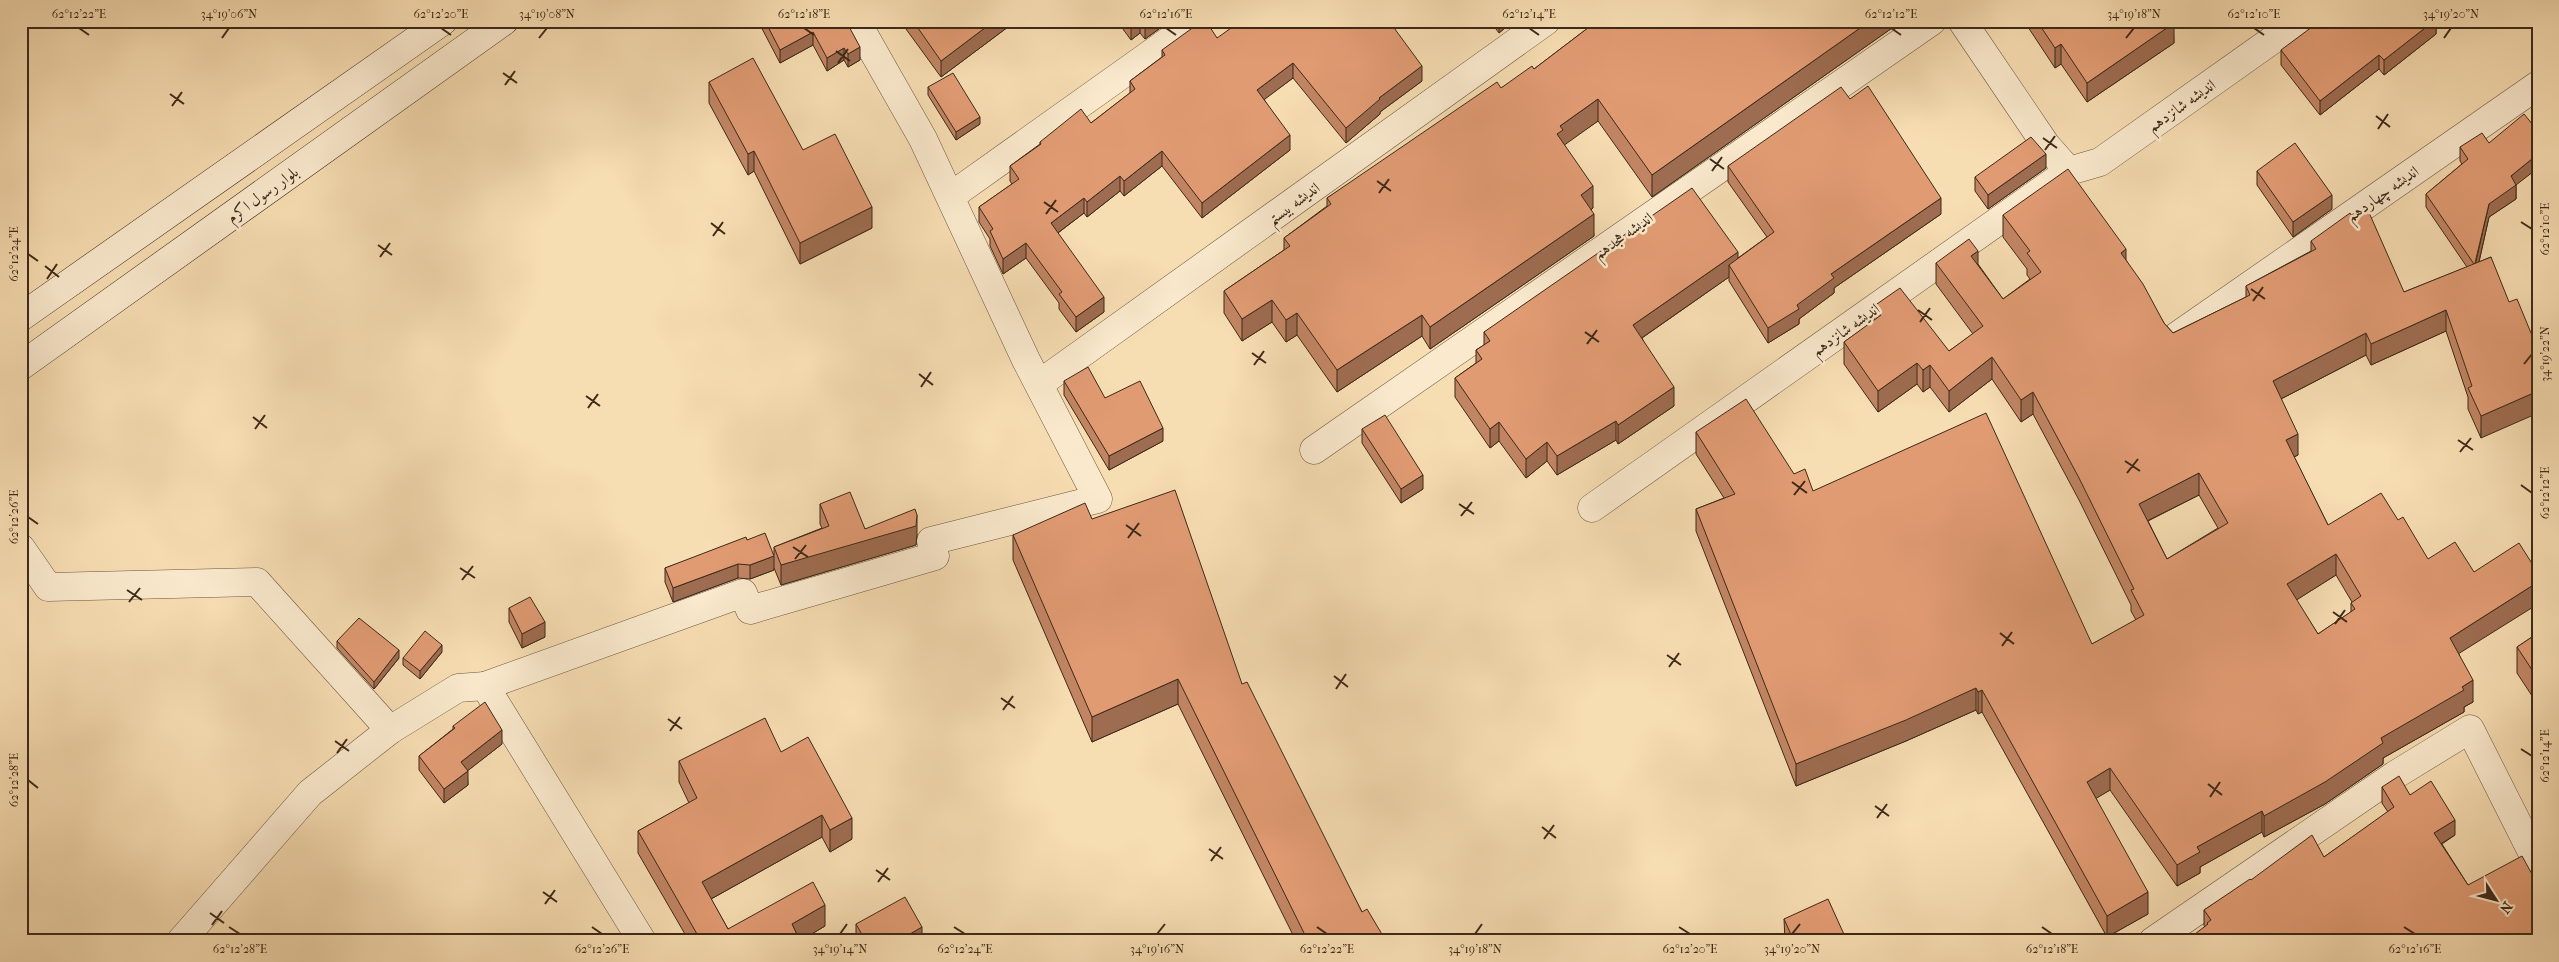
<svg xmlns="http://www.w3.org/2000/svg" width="2559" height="962" viewBox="0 0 2559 962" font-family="'IM FELL French Canon',Amiri,serif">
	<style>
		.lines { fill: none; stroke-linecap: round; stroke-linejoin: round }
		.minor-casing { stroke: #6c563f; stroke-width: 29 }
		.secondary-casing { stroke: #3d2919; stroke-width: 29 }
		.minor { stroke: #fae9cd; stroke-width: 28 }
		.secondary { stroke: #fae9cd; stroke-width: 28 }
		.wall { fill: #c28563; stroke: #3d2919; fill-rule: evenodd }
		.shaded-wall { fill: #9e6c50; stroke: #3d2919 }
		.building { fill: #e19b73; stroke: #3d2919; fill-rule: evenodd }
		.ticks { fill: none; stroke: #3d2919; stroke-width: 2 }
		.labels { text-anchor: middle; stroke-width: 5; stroke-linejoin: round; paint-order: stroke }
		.street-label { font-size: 16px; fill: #3d2919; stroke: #fae9cd }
		.neatline { fill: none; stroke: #3d2919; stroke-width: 2 }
		.ticks-label { font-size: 12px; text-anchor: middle; fill: #3d2919 }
	</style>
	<rect width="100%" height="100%" fill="#f7ddb2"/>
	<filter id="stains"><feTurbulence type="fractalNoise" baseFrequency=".004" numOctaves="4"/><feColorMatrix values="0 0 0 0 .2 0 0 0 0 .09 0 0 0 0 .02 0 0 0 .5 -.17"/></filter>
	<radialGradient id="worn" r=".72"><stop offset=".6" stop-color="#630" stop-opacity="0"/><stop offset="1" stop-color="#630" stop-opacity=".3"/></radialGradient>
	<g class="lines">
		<g class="minor-casing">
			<g id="minor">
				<polyline points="1962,21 2046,145 2069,171"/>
				<polyline points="951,196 1197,21"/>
				<polyline points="2177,336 2538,85"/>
				<polyline points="1039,384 1546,21"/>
				<polyline points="1314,450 1932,21"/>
				<polyline points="1592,508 2069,171 2100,162 2299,21"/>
				<polyline points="21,548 48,587 257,582 390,730"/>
				<polyline points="485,686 743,593 750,610 935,556 931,541 1098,499 1026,360 923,139 856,21"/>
				<polyline points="181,941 310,793 390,730 458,688 485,686 642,941"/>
				<polyline points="2153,941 2395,775 2470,729 2538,864"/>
			</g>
		</g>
		<g class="secondary-casing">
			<g id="secondary">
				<polyline points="21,317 443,21"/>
				<polyline points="21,366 504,21"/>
			</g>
		</g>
		<use href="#minor" class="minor"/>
		<use href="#secondary" class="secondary"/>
	</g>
	<g class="wall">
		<polygon points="758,21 846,21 860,60 848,67 844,60 827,71 813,45 780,63"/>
		<polygon points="906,21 1016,21 941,77 906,29"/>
		<polygon points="1117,21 1170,21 1145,39 1140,33 1131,40"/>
		<polygon points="1490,21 1513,21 1499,33"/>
		<polygon points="1597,21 1902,21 1652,197 1598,121 1564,144 1593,208 1591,210 1594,236 1430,349 1422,336 1337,392 1297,335 1286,342 1272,322 1242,341 1224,313 1224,291 1284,250 1284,238 1327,206 1327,198 1501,88 1534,69"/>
		<polygon points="2024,21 2173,21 2174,43 2087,102 2061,64 2055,68"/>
		<polygon points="2436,21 2436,34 2384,75 2379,69 2320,115 2281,65 2281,50"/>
		<polygon points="1217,38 1422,81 1380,112 1380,114 1346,143 1293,78 1264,99 1290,150 1202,218 1162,166 1124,196 1120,191 1087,217 1084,213 1058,233 1104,312 1076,332 1059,309 1059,303 1026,258 1003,274 990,246 990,239 979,222 979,207 1012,184 1010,181 1010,166 1040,144 1040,142 1091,123 1130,93 1130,81 1162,57 1162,50"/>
		<polygon points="709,82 872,228 800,264 754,171 748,175 709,103"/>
		<polygon points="928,87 980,124 956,140 928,95"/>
		<polygon points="1850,99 1941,214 1834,288 1834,293 1799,319 1799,324 1768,343 1729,281 1729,277 1642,338 1674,406 1618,444 1616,440 1557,475 1547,461 1526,478 1499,441 1490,448 1455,397 1455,378 1476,363 1476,350 1484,345 1484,332 1738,258 1767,237 1728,182 1728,166"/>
		<path d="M2460,147L2516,185V199L2489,217L2479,262L2491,257L2481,438L2468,409V397L2446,331L2371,365L2366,355L2281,399L2298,455L2294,457L2328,525L2459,654L2473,702L2464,707V712L2383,758V764L2325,804L2264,837L2262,832L2200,867V873L2177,886L2110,790L2096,798L2148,914L2107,937L1982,712L1978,714L1976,710L1906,741L1796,786L1696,531V509L1724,498L1696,454V432L1794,474L1813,491L2092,644L2136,620L2131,611V605L2079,500L2033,414L2021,422L1992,379L1949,412L1930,387L1923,392L1917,384L1878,412L1844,364V342L1874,321V306L1949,351L1973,334L1936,284V263L1978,264L2003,299L2030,279L2027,275V269L2003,237V215L2126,260L2164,323L2173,333L2246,297V286L2311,251V241L2404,292L2467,267L2426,207V194L2462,164L2460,161ZM2199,495L2218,528L2167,559L2148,521ZM2336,575L2352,602L2351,603V612L2318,634L2296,600Z"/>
		<polygon points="2046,168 1988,209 1975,191 1975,177"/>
		<polygon points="2257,171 2332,209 2293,237 2257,185"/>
		<polygon points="1064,381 1105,398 1163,441 1109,470 1064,395"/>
		<polygon points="1362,429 1423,489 1401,503 1362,443"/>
		<polygon points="820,504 865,529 917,534 916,545 781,585 774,568 774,570 750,579 738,578 673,602 665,582 665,568 747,540 774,555 774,547 822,528 820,524"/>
		<polygon points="1092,519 1242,684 1362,912 1386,941 1296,941 1178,704 1092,742 1013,560 1013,535"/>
		<polygon points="509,608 545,637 522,648 509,622"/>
		<polygon points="2538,633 2538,705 2517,673 2517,647"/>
		<polygon points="337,641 399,658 374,689 337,648"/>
		<polygon points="442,652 420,679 403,665 403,658"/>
		<polygon points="453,726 502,744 467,771 468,785 444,803 419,770 419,756 453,729"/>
		<polygon points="781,752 852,839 830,852 822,837 711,899 728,929 825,926 800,941 689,941 638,853 638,831 689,803 679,782 679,761"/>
		<polygon points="2382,787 2410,795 2455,835 2442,844 2468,885 2205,927 2204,926 2204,910 2251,880 2324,857 2388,812 2382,803"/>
		<polygon points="1784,919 1847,941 1785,941"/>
		<polygon points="856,924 922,941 856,941"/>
	</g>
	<g class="shaded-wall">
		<polygon points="994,21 1016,21 941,77 941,61"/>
		<polygon points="1103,21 1109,21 1103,25"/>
		<polygon points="1134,21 1140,21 1140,33 1131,40 1131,24"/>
		<polygon points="1146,21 1170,21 1145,39 1145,22"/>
		<polygon points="1499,21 1513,21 1499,33"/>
		<polygon points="1870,21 1902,21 1652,197 1652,175"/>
		<polygon points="2434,21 2436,21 2436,34 2384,75 2384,60"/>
		<polygon points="2174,23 2174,43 2087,102 2087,83"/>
		<polygon points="813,32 813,45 780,63 780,50"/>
		<polygon points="2061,44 2061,64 2055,68 2055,48"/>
		<polygon points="860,47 860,60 848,67 848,54"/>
		<polygon points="844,48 844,60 827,71 827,58"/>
		<polygon points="2379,55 2379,69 2320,115 2320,101"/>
		<polygon points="1293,63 1293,78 1257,105 1257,90"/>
		<polygon points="1422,66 1422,81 1380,112 1380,114 1346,143 1346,128 1379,98"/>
		<polygon points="1598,99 1598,121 1563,146 1557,134 1560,126"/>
		<polygon points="980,117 980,124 956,140 956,132"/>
		<polygon points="1290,135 1290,150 1202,218 1202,203"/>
		<polygon points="754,151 754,171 748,175 748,154"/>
		<polygon points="1162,151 1162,166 1124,196 1124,181"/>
		<polygon points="2046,154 2046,168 1988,209 1988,195"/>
		<polygon points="2538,154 2538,168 2516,185 2516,199 2489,217 2475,279 2475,266 2489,204 2511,176"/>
		<polygon points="1120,176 1120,191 1087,217 1087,202"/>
		<polygon points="1593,186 1593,208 1581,217 1581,195"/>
		<polygon points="2332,195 2332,209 2293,237 2293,222"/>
		<polygon points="1084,198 1084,213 1051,238 1051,223"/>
		<polygon points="1941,198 1941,214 1834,288 1834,293 1799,319 1799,324 1768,343 1768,328 1831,274"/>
		<polygon points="872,207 872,228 800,264 800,243"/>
		<polygon points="1594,214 1594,236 1430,349 1430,327"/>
		<polygon points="1026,243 1026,258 1003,274 1003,259"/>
		<polygon points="2126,249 2126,270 2121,253"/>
		<polygon points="1978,251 1978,273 1971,256"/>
		<polygon points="1738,252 1738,271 1729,265 1729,277 1633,344 1633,325"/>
		<polygon points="1104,297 1104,312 1076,332 1076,317"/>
		<polygon points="1272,300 1272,322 1242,341 1242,319"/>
		<polygon points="2446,310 2446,331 2371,365 2371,344"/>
		<polygon points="1297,313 1297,335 1286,342 1286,320"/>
		<polygon points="1422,315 1422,336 1337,392 1337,370"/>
		<polygon points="2366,333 2366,355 2273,403 2273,381"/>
		<polygon points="1992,357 1992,379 1949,412 1949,391"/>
		<polygon points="1917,363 1917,384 1878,412 1878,391"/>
		<polygon points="1930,365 1930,387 1923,392 1923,370"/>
		<polygon points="1674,387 1674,406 1618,444 1618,425"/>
		<polygon points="2538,391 2538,413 2481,438 2481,416"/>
		<polygon points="2033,392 2033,414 2021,422 2021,400"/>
		<polygon points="1616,421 1616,440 1557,475 1557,456"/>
		<polygon points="1499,422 1499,441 1490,448 1490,429"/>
		<polygon points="1163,428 1163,441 1109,470 1109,456"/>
		<polygon points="2298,434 2298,455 2286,461 2286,440"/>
		<polygon points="1547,442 1547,461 1526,478 1526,459"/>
		<polygon points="2199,473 2199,495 2139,525 2139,504"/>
		<polygon points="1423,475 1423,489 1401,503 1401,489"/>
		<polygon points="917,515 917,534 916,545 781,585 781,565"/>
		<polygon points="2336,554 2336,575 2287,606 2287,584"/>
		<polygon points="774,556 774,570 750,579 750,565"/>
		<polygon points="738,564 738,578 673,602 673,588"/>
		<polygon points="2538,582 2538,604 2450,659 2450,638"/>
		<polygon points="545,622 545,637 522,648 522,634"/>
		<polygon points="442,645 442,652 420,679 420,671"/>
		<polygon points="399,650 399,658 374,689 374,682"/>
		<polygon points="1178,679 1178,704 1092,742 1092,717"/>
		<polygon points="2473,680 2473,702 2464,707 2464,712 2383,758 2383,764 2325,804 2264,837 2264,816 2381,738 2462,687"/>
		<polygon points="1976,688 1976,710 1906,741 1796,786 1796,764"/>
		<polygon points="1982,690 1982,712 1978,714 1978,692"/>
		<polygon points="502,730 502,744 461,776 461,762"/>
		<polygon points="2110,768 2110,790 2087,804 2087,782"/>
		<polygon points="468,771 468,785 444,803 444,789"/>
		<polygon points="2262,811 2262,832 2200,867 2200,873 2177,886 2177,865 2197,847"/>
		<polygon points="822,815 822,837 702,904 702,882"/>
		<polygon points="852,818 852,839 830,852 830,830"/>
		<polygon points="2455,820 2455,835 2434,848 2434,833"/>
		<polygon points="2148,892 2148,914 2107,937 2107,916"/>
		<polygon points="825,905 825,926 800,941 792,924"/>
		<polygon points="922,927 922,941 898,941"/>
	</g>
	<g class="building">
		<polygon points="765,21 846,21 860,47 848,54 844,48 827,58 813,32 780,50"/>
		<polygon points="913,21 994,21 941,61"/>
		<polygon points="1202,21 1206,21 1217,38 1241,21 1389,21 1422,66 1379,98 1380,99 1346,128 1293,63 1257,90 1290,135 1202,203 1162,151 1124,181 1120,176 1087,202 1084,198 1051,223 1104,297 1076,317 1059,294 1062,292 1026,243 1003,259 990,231 993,229 979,207 1019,179 1010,166 1041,144 1040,142 1081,109 1091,123 1135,89 1130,81 1165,55 1162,50"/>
		<polygon points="1597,21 1870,21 1652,175 1598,99 1560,126 1563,130 1557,134 1593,186 1581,195 1594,214 1430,327 1422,315 1337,370 1297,313 1286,320 1272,300 1242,319 1224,291 1290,246 1284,238 1331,204 1327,198 1497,82 1501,88 1532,66 1534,69"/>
		<polygon points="2037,21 2173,21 2174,23 2087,83 2061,44 2055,48"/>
		<polygon points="2320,21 2434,21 2384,60 2379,55 2320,101 2281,50"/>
		<polygon points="753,58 803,150 835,134 872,207 800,243 754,151 748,154 709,82"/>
		<polygon points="953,73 980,117 956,132 928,87"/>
		<polygon points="1868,86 1941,198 1831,274 1834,278 1797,305 1799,309 1768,328 1729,265 1774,232 1728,166 1841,87 1850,99"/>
		<polygon points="2524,114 2538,131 2538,154 2511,176 2516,185 2489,204 2475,263 2474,264 2426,194 2468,159 2460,147 2482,133 2489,143"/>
		<polygon points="2031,137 2046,154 1988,195 1975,177"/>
		<polygon points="2295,143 2332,195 2293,222 2257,171"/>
		<path d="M2068,169L2126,249L2121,253L2143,284L2164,323L2173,333L2250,295L2246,286L2316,249L2311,241L2350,213L2351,215L2367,208L2404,292L2491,257L2509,302L2517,299L2538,350V391L2481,416L2468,388L2472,386L2446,310L2371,344L2366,333L2273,381L2298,434L2286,440L2328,525L2381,493L2398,520L2403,517L2428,559L2455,542L2474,572L2519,543L2538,573V582L2450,638L2473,680L2462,687L2464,690L2381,738L2383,743L2325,782L2264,816L2262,811L2197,847L2200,852L2177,865L2110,768L2087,782L2148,892L2107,916L1982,690L1978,692L1976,688L1906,720L1796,764L1696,509L1735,494L1696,432L1746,399L1794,474L1805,469L1813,491L1986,413L2092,644L2144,615L2131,590L2134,589L2079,478L2033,392L2021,400L1992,357L1949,391L1930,365L1923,370L1917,363L1878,391L1844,342L1881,315L1874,306L1900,288L1949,351L1983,326L1936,263L1969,239L1978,251L1971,256L2003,299L2041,272L2027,253L2030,251L2003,215ZM2199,473L2228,523L2167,559L2139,504ZM2336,554L2361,596L2351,603L2355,609L2318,634L2287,584Z"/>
		<polygon points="1692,188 1738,252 1633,325 1674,387 1618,425 1616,421 1557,456 1547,442 1526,459 1499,422 1490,429 1455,378 1482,359 1476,350 1490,341 1484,332"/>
		<polygon points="1088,367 1105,398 1140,381 1163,428 1109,456 1064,381"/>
		<polygon points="1385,415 1423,475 1401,489 1362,429"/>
		<polygon points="1175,490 1242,684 1247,682 1362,912 1367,909 1386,941 1304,941 1307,939 1178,679 1092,717 1013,535 1085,503 1092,519"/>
		<polygon points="850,492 865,529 915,509 917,515 916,526 781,565 774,547 829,526 820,504"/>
		<polygon points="765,533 774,556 750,565 738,564 673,588 665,568 746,537 747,540"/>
		<polygon points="530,597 545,622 522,634 509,608"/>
		<polygon points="359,618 399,650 374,682 337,641"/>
		<polygon points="425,631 442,645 420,671 403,658"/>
		<polygon points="2538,633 2538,679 2517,647"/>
		<polygon points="485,702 502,730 461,762 468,771 444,789 419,756 455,728 453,726"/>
		<polygon points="765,718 781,752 808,737 852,818 830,830 822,815 702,882 728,929 813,882 825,905 792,924 800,941 701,941 638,831 697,798 679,761"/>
		<polygon points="2399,776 2410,795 2431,781 2455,820 2434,833 2468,885 2522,856 2538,885 2538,941 2186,941 2208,924 2207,923 2211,920 2204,910 2250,879 2251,880 2312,835 2324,857 2394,807 2382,787"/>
		<polygon points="905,897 922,927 898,941 858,941 864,938 856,924"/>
		<polygon points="1828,899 1847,941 1794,941 1784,919"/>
		<polygon points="1921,937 1923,941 1913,941"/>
	</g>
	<path class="ticks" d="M79,28L89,35M441,28L451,35M804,28L814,35M1166,28L1176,35M1529,28L1539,35M1891,28L1901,35M2254,28L2264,35M222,38L229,28M539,38L547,28M2126,38L2134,28M2444,38L2451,28M836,51L850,61M838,63L848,49M503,73L517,83M505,85L515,71M170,94L184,104M172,106L182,92M2376,116L2390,127M2378,129L2388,114M2043,138L2057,148M2045,150L2055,136M1710,159L1724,169M1712,171L1722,157M1377,181L1391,191M1379,193L1389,179M1044,202L1058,212M1046,214L1056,200M2521,222L2532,229M711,223L725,234M713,236L723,222M378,245L392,255M28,254L38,261M380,257L390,243M45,266L59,277M47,279L57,264M2251,289L2265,299M2253,301L2263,287M1918,310L1932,320M1920,322L1930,308M1585,332L1599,342M1587,344L1597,330M1252,353L1266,363M2524,364L2532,354M1254,365L1264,351M919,374L933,385M921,387L931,372M586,396L600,406M588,408L598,394M253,417L267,428M255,429L265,415M2458,440L2473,450M2460,452L2471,438M2125,461L2140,471M2127,473L2138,459M1792,482L1807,493M2521,485L2532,493M1794,495L1805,481M1459,504L1474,514M1461,516L1472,502M28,517L38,524M1126,525L1141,536M1128,538L1139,523M793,547L808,557M795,559L806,545M460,568L475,578M462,580L473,566M127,590L142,600M129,602L140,588M2333,612L2347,622M2335,624L2345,610M2000,633L2014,644M2002,646L2012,632M1667,655L1681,665M1669,667L1679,653M1334,676L1348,687M1336,689L1346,674M1001,698L1015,708M1003,710L1013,696M668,719L682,729M670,731L680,717M335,741L349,751M2521,749L2532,756M337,753L347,739M28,780L38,788M2208,784L2222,795M2210,797L2220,782M1875,806L1889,816M1877,818L1887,804M1542,827L1556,838M1544,839L1554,825M1209,849L1223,859M1211,861L1221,847M876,870L890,880M878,882L888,868M543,892L557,902M545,904L555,890M210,913L224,923M212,925L222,911M229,927L240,934M592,927L602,934M954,927L965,934M1317,927L1327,934M1679,927L1690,934M2042,927L2052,934M2404,927L2415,934M840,934L847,924M1157,934L1165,924M1475,934L1482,924M1792,934L1800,924"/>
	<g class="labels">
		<g class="street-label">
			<text transform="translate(2181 105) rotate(-35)" y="6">اندیشه شانزدهم</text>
			<text transform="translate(2382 193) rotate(-35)" y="6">اندیشه چهاردهم</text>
			<text transform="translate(262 194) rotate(-36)" y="6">بلوار رسول اکرم</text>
			<text transform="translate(1293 203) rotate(-36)" y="6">اندیشه بیستم</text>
			<text transform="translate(1623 235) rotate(-35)" y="6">اندیشه هجدهم</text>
			<text transform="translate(1845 329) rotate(-35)" y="6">اندیشه شانزدهم</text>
		</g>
	</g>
	<rect width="2559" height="962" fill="none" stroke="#f7ddb2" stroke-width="55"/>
	<g transform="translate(2496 900) rotate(126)" stroke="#fae9cd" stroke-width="4" paint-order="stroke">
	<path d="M0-4L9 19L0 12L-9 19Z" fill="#3d2919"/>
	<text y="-8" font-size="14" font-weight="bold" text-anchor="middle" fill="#3d2919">N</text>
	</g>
	<rect x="28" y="28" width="2504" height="906" class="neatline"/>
	<g class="ticks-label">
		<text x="79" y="18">62°12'22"E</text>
		<text x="229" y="18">34°19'06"N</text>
		<text x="441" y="18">62°12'20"E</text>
		<text x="547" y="18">34°19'08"N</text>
		<text x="804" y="18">62°12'18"E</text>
		<text x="1166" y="18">62°12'16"E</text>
		<text x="1529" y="18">62°12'14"E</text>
		<text x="1891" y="18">62°12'12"E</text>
		<text x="2134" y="18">34°19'18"N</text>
		<text x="2254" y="18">62°12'10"E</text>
		<text x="2451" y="18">34°19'20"N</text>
		<text transform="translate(2545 229) rotate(-90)" y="4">62°12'10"E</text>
		<text transform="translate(14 254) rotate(-90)" y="4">62°12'24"E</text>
		<text transform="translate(2545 354) rotate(-90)" y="4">34°19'22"N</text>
		<text transform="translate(2545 493) rotate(-90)" y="4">62°12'12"E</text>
		<text transform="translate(14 517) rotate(-90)" y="4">62°12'26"E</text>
		<text transform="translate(2545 756) rotate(-90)" y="4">62°12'14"E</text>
		<text transform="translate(14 780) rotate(-90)" y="4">62°12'28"E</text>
		<text x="240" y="953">62°12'28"E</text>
		<text x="602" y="953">62°12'26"E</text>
		<text x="840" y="953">34°19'14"N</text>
		<text x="965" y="953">62°12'24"E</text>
		<text x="1157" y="953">34°19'16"N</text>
		<text x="1327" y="953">62°12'22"E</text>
		<text x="1475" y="953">34°19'18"N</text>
		<text x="1690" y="953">62°12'20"E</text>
		<text x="1792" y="953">34°19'20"N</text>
		<text x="2052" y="953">62°12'18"E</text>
		<text x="2415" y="953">62°12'16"E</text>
	</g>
	<rect width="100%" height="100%" filter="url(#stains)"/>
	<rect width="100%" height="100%" fill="url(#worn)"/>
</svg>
